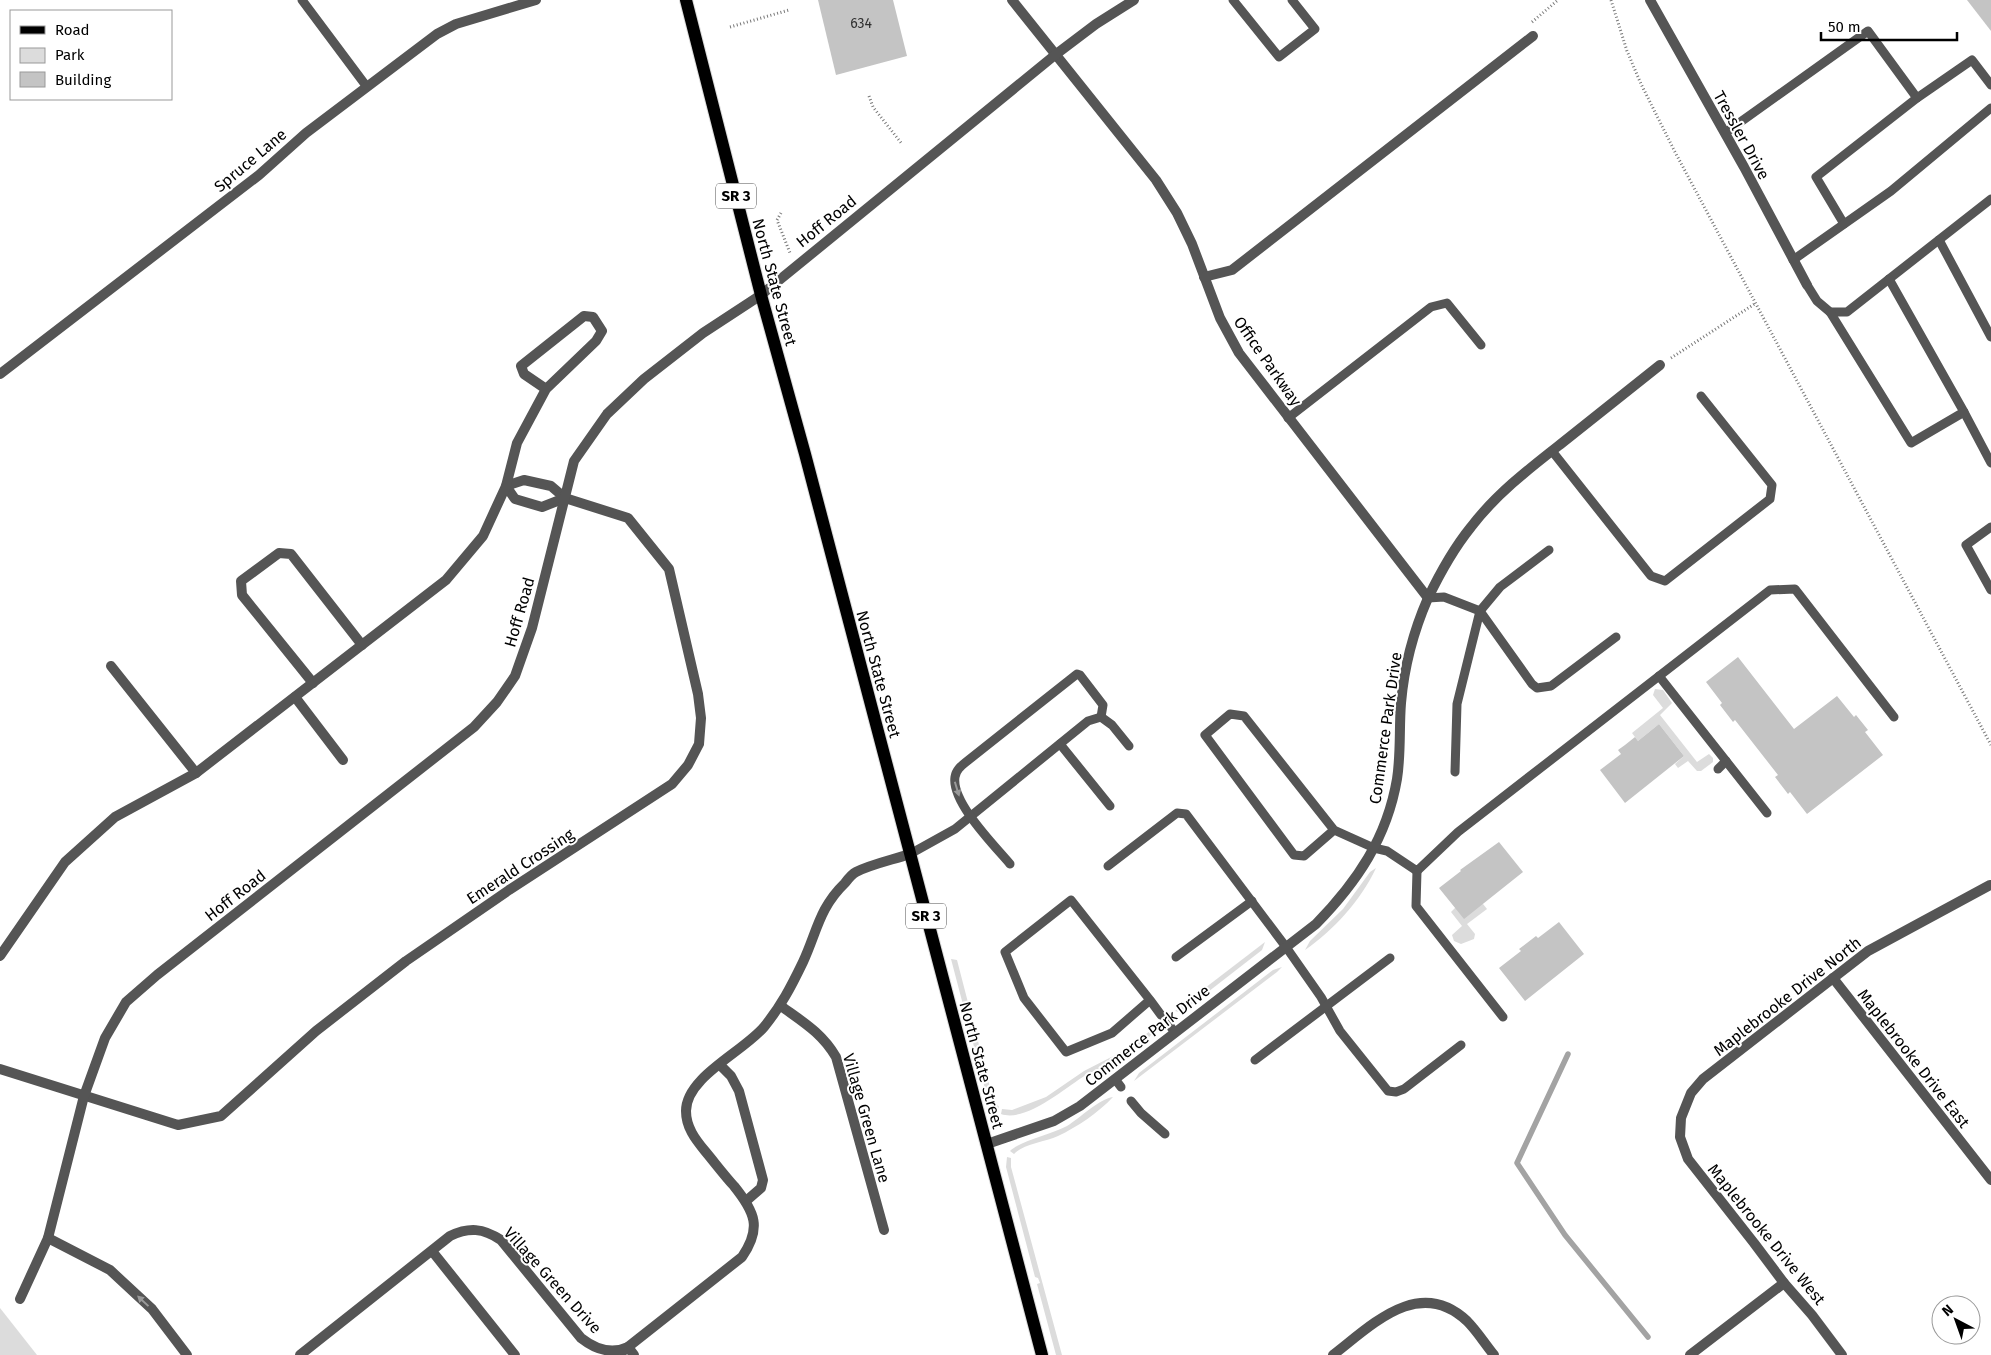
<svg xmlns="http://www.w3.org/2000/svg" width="1991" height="1355" viewBox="0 0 1991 1355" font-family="'Fira Sans',sans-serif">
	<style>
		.green { fill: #dcdcdc }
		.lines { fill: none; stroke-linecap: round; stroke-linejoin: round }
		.stream { stroke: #a3a3a3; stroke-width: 5.5 }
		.building { fill: #c4c4c4 }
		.primary-casing { stroke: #dbdbdb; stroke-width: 14 }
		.path { stroke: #777; stroke-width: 3; stroke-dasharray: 1 2.5; stroke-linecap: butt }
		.lane { stroke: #555; stroke-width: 9 }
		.street { stroke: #555; stroke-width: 10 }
		.primary { stroke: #000; stroke-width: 12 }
		.oneway { fill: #999 }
		.labels { text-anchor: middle; stroke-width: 4; stroke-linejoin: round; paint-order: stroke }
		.number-label { font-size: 14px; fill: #313131 }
		.shield { fill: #fff; stroke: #4c4c4c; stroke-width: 1 }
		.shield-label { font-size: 15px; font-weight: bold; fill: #000 }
		.street-label { font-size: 16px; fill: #000; stroke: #fff }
	</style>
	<rect width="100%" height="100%" fill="#fff"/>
	<g class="green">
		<polygon points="1655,689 1663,690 1672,703 1660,715 1697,762 1709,754 1713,758 1713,762 1701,771 1697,771 1688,761 1678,768 1675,764 1684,756 1659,724 1638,741 1632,733 1663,708 1653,695"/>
		<path d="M1376,868C1361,900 1334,930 1305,950L1310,941L1343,909L1370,872Z"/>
		<polygon points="1483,904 1487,909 1467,924 1475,934 1474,939 1461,944 1454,941 1452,935 1462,926 1451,912 1455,908"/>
		<polygon points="1265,942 1262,950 1186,1009 1179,1012 1175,1011"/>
		<polygon points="951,959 957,960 993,1099 999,1107 996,1111 988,1100"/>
		<polygon points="1282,967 1277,972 1134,1081 1139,1073 1273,970"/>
		<path d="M1154,1028C1151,1047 1103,1066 1086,1075C1066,1087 1026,1123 1001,1114L1002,1109L1012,1110L1046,1097L1084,1071L1125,1050Z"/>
		<path d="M1113,1097C1098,1113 1077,1127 1058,1136C1045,1142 1023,1144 1014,1154L1010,1151C1020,1141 1052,1134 1067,1126C1080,1118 1099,1099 1113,1097Z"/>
		<polygon points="1007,1157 1011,1158 1011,1167 1062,1355 1056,1355 1037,1284 1040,1283 1038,1278 1035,1277 1006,1167"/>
		<polygon points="0,1308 37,1355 0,1355"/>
	</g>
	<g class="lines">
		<polyline class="stream" points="1568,1054 1517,1163 1565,1235 1648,1337"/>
	</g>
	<g class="building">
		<polygon points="818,0 893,0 907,56 836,75"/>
		<polygon points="1967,0 1991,0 1991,31"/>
		<polygon points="1738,657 1794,729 1837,696 1854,717 1856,715 1868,730 1865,732 1883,755 1807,814 1790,792 1788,794 1775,777 1778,775 1735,720 1733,722 1720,705 1722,703 1706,682"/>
		<polygon points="1659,724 1684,756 1625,803 1600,770 1621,754 1618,750 1625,745 1635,737 1638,741"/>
		<polygon points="1499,842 1523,872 1464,919 1439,888 1461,871 1460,870"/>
		<polygon points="1559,922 1584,954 1525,1001 1499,968 1521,951 1519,949 1536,936 1538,938"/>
	</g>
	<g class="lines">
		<g class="primary-casing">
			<polyline id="primary" points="686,0 761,295 805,454 1042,1355"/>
		</g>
		<g class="path">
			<polyline points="1611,0 1627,51 1641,84 1675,152 1991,745"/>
			<polyline points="1532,22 1558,0"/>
			<polyline points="730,27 789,10"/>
			<polyline points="869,96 873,107 902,144"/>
			<polyline points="781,213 777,220 790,253"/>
			<polyline points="1671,358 1756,303"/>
		</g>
		<g class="lane">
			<polyline points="302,0 367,87"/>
			<polyline points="1233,0 1279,57 1315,29 1292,0"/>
			<polyline points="1725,133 1868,31 1917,98 1972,60 1991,85"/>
			<polyline points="1844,224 1816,177 1917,98"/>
			<polyline points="1939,240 1991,337"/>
			<polyline points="1793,260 1891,191 1991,108"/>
			<polyline points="1807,285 1817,301 1830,312 1847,312 1991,199"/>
			<polyline points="1830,312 1911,443 1964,412 1889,279"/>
			<polyline points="1964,412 1991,463"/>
			<polyline points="1288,418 1431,307 1447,303 1481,345"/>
			<polyline points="1552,451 1651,576 1665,581 1770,499 1772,485 1701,396"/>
			<polyline points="1991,527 1966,545 1991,590"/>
			<polyline points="1428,598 1444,597 1480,611 1500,587 1549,550"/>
			<polyline points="1480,611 1532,684 1537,688 1551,686 1616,637"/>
			<polyline points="1659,676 1767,813"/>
			<polyline points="1060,744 1110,806"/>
			<polyline points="1718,769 1726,761"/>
			<polyline points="1455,772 1457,704 1480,611"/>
			<polyline points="1334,830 1304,856 1294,855 1205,735 1230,714 1244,716 1334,830 1374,848 1387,851 1417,871 1458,832 1770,590 1795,589 1894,717"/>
			<polyline points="910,854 955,829 1088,721 1101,717 1112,725 1129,746"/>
			<path d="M1010,864C994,845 951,802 955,777C956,770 961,766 966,762L1077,674L1080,675L1103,705L1101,717"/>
			<polyline points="1108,866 1177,813 1186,814 1286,947 1321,997 1340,1031 1388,1091 1396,1092 1404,1089 1461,1045"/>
			<polyline points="1417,871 1416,906 1503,1017"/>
			<polyline points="1176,957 1252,901"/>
			<polyline points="1150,1000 1112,1033 1066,1052 1024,998 1005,952 1071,900 1150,1000 1161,1015"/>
			<polyline points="1168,1023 1175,1033"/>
			<polyline points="1255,1060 1390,958"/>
			<polyline points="1115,1079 1121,1087"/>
			<polyline points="1131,1101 1141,1113 1165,1134"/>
		</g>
		<g class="street">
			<polyline points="1012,0 1156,180 1177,213 1192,244 1220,318 1239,353 1428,598"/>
			<polyline points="1650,0 1744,167 1807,285"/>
			<polyline points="1204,277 1232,270 1533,36"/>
			<polyline points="0,374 259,175 306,133 437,34 456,24 536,0"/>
			<polygon points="524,480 551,486 565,498 542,507 515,499 506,486"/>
			<polyline points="111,666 196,773"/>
			<polyline points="313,683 242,595 241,581 279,553 291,554 362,645"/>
			<polyline points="295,697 343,760"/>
			<polyline points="0,956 65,862 115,817 196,773 446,580 483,536 506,486 517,443 546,389 596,341 602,331 593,317 584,316 521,366 524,374 546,389"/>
			<polyline points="1833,978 1991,1180"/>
			<path d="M781,1006C803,1022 822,1033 836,1057L884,1230"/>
			<polyline points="720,1065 731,1076 739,1091 763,1180 761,1188 746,1201"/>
			<polyline points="0,1069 178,1125 221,1116 316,1031 406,961 509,890 672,784 688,765 699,744 701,718 698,694 669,569 628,518 565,498"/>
			<path d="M987,1144L1054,1121L1080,1106L1316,924C1357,882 1387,838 1397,779C1401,754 1399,728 1401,703C1404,668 1414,630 1428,598C1440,573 1454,548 1471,527C1496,494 1530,468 1562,443C1595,417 1627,391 1660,365"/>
			<polyline points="48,1238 110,1270 152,1309 187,1355"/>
			<polyline points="432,1251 515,1355"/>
			<polyline points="20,1299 48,1238 84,1096 105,1038 126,1002 157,975 474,727 497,702 515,676 532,628 574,461 607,414 644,379 703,333 761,295 1055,55 1096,24 1134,0"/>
			<polyline points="623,1351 628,1347 634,1355"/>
			<path d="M300,1355L450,1236C469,1227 483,1228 501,1240L581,1338C595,1349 611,1355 628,1347L742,1257C762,1228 755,1212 734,1186C724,1175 715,1163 705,1151C695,1139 686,1127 686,1111C686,1077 743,1052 764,1027C781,1006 791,987 803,962C817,932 819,908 845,883C848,879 852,874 856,872C872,864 892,860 910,854"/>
			<path d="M1333,1355C1372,1325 1419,1276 1467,1321C1477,1331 1485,1344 1494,1355"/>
			<polyline points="1690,1355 1784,1283"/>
			<polyline points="1842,1355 1812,1315 1784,1283 1754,1243 1688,1159 1680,1137 1681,1118 1691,1093 1703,1079 1868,951 1990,885"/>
		</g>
		<use href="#primary" class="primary"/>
	</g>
	<defs><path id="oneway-solid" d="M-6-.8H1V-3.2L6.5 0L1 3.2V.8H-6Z" transform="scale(1.25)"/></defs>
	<g class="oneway">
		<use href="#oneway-solid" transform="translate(957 789) rotate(73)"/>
		<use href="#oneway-solid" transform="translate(143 1301) rotate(-137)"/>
	</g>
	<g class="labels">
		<g class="number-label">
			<text x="861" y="28">634</text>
		</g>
		<g class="shield">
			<rect x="716" y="183.5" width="40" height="25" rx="4"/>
			<rect x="906" y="903.5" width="40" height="25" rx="4"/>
		</g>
		<g class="shield-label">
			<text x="736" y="201">SR 3</text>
			<text x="926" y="921">SR 3</text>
		</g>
		<g class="street-label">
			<text transform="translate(1742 135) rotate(61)" y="6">Tressler Drive</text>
			<text transform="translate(250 160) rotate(-40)" y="6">Spruce Lane</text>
			<text transform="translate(826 221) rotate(-39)" y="6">Hoff Road</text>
			<text transform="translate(775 282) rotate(75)" y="6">North State Street</text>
			<text transform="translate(1268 361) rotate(55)" y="6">Office Parkway</text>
			<text transform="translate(519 612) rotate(-74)" y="6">Hoff Road</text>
			<text transform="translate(879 674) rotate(75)" y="6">North State Street</text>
			<text transform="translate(1385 728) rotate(-82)" y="6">Commerce Park Drive</text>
			<text transform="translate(520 866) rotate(-33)" y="6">Emerald Crossing</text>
			<text transform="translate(235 895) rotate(-38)" y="6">Hoff Road</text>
			<text transform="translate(1787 996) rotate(-38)" y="6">Maplebrooke Drive North</text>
			<text transform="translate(1147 1035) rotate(-38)" y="6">Commerce Park Drive</text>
			<text transform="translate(1914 1058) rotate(52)" y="6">Maplebrooke Drive East</text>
			<text transform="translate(982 1065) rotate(75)" y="6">North State Street</text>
			<text transform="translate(867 1118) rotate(74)" y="6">Village Green Lane</text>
			<text transform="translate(1767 1234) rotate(51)" y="6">Maplebrooke Drive West</text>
			<text transform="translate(553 1280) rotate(48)" y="6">Village Green Drive</text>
		</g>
	</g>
	<rect x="10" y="10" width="162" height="90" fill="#ffffff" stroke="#999999"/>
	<rect x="20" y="26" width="25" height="8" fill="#000000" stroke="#999999"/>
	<text x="55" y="35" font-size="15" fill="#000000">Road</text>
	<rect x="20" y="48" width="25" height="15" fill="#dcdcdc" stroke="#999999"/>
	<text x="55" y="60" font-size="15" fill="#000000">Park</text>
	<rect x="20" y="72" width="25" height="15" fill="#c4c4c4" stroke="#999999"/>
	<text x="55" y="85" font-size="15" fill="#000000">Building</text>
	<g transform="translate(1956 1320) rotate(319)"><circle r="24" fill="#ffffff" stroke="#999999"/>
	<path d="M0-4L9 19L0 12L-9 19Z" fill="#000000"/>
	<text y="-8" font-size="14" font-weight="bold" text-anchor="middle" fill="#000000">N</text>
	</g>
	<path d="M1821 32v8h136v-8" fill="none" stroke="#000000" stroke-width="2.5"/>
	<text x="1828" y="32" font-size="15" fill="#000000" stroke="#ffffff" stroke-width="4" paint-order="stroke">50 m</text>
</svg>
